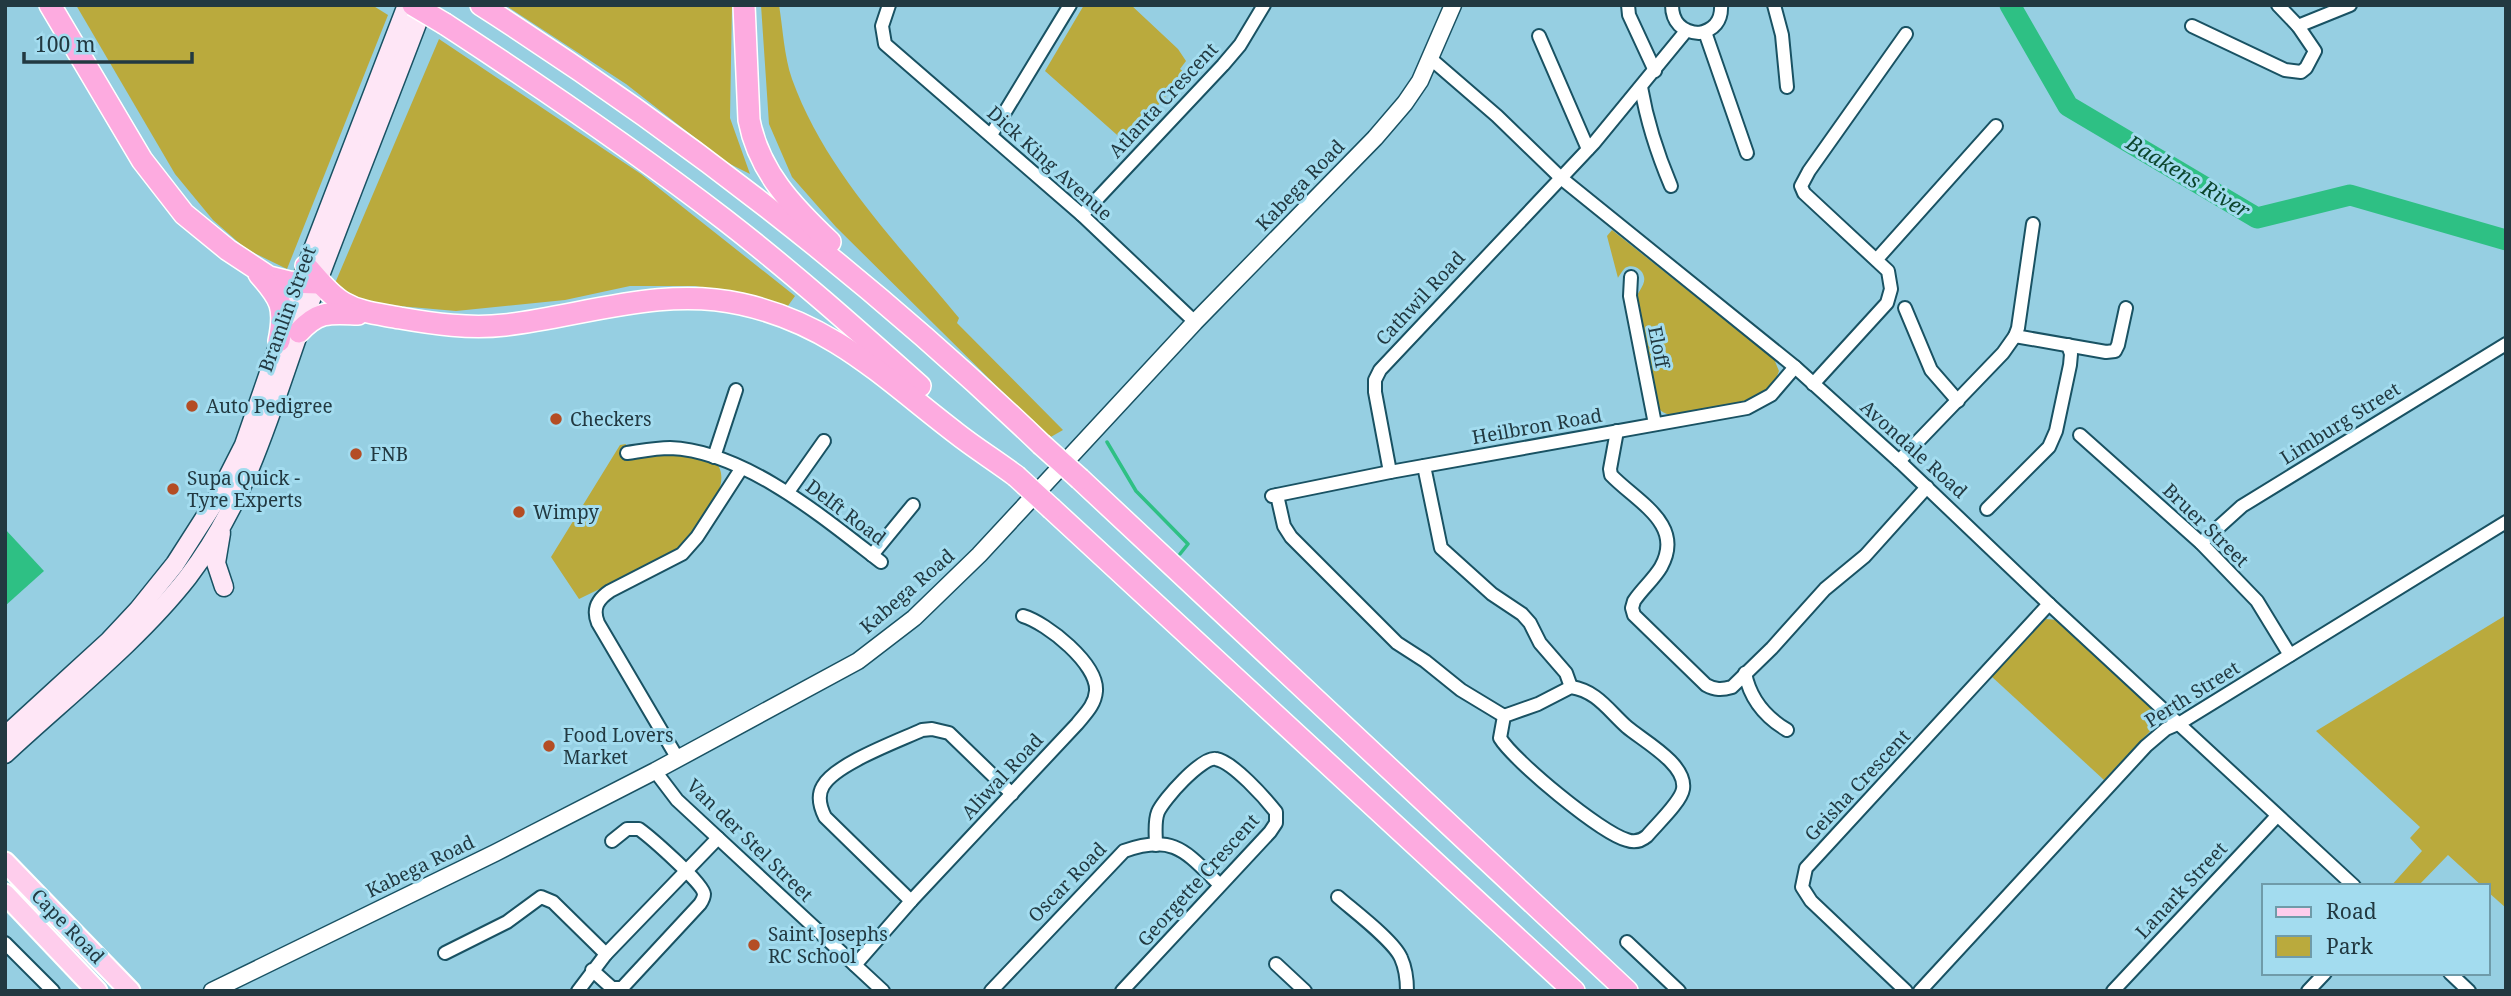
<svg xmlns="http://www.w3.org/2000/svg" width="2511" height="996" viewBox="0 0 2511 996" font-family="'Noto Serif',serif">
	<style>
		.green { fill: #baaa3d }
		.water { fill: #2ec084 }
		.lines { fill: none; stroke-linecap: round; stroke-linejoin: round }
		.stream { stroke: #2ec084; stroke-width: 3.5 }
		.river { stroke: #2ec084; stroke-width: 21 }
		.minor-casing { stroke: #195263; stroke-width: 16 }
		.tertiary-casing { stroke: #195263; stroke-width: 19 }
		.secondary-casing { stroke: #195263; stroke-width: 21 }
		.primary-casing { stroke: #fff; stroke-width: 23 }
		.motorway-casing { stroke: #fff; stroke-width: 24 }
		.minor { stroke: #fff; stroke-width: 12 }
		.tertiary { stroke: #fff; stroke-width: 16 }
		.secondary { stroke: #fee6f6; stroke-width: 18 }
		.primary { stroke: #fecdec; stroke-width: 19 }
		.motorway { stroke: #fdabe0; stroke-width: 21 }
		.motorway-bridge-casing { stroke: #fff; stroke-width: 24; stroke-linecap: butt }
		.motorway-bridge { stroke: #fdabe0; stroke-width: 21 }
		.poi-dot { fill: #b44d24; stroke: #a3dcef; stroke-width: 2.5 }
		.labels { text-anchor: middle; stroke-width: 6; stroke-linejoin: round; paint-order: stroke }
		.street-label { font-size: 19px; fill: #223941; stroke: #a3dcef }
		.poi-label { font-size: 19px; fill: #223941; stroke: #a3dcef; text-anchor: start }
		.water-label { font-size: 21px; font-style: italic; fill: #0c462e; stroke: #a3dcef }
	</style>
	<rect width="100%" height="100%" fill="#96cfe2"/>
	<g class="green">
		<polygon points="76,5 372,5 388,15 287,269 246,249 213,220 175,174"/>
		<polygon points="505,5 732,5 730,118 750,174 726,162 626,84"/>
		<path d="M761,5H779C783,29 784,56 792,79C825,171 898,244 959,318L957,323L1063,430L1049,438L836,227L792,177L769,124Z"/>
		<polygon points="1084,5 1131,5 1178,49 1186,61 1180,69 1186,74 1125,142 1045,71"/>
		<polygon points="439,39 641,174 795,296 785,310 743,294 695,286 630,286 565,300 456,311 376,304 333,288"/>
		<path d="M1612,230L1774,359L1779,371C1777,375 1776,383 1773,386C1761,401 1690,416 1671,415C1665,414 1662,412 1657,407L1635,300C1637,293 1646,284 1644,277C1643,269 1632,263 1625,268C1624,269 1618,277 1618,278L1607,236Z"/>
		<path d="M626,444L622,457L679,453L715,462C739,484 689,541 669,555L579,599L551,557L620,445Z"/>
		<polygon points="2506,615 2506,908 2488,892 2488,886 2482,886 2448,855 2418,886 2391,886 2422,851 2410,838 2420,827 2316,731"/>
		<polygon points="2046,619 2058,620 2157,712 2158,718 2153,728 2104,780 1991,676"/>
	</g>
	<polygon class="water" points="5,529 44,571 5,606"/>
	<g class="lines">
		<polyline class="stream" points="1107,442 1136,491 1188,544 1180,554"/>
		<polyline class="river" points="2010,5 2068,106 2257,218 2350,195 2506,240"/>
		<g class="minor-casing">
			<g id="minor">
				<polyline points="889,5 882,26 885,44 1082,215 1195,322"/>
				<polyline points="1628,5 1629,15 1655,71"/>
				<path d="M1672,5C1672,22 1682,32 1699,33C1714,30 1722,21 1721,5"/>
				<polyline points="1774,5 1782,35 1787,87"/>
				<polyline points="2192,26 2285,70 2301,72 2306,68 2315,51 2298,26 2278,5"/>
				<polyline points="2298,26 2350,5"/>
				<polyline points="1705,32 1747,153"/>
				<polyline points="1539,36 1588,149"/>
				<polyline points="1431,59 1497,116 1561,178 1795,367 1899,461 2049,604 2354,886"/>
				<path d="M1641,87C1647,122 1657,153 1671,186"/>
				<polyline points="991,135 1070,5"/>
				<polyline points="1082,215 1223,65 1240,45 1264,5"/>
				<polyline points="1877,259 1996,126"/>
				<polyline points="1631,277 1630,296 1655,424"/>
				<polyline points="1905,308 1931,370 1958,401"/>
				<polyline points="2015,336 2106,352 2115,351 2118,345 2126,308"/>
				<polyline points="1813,384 1887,303 1891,289 1888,271 1804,193 1801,186 1809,171 1906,34"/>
				<path d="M1617,431L1610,469L1611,475C1637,502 1685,524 1661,567C1654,579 1642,589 1634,601L1632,608L1634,615L1706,685C1715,690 1722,690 1732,687L1772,648L1825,589L1865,556L1927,487"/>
				<polyline points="2080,435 2201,543 2257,601 2290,655"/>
				<path d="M627,453C641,451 656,448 670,448C745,451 824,518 881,562"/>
				<polyline points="714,457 736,390"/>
				<polyline points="1899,461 2003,353 2015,336 2018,328 2033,224"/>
				<polyline points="1424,466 1441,548 1492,594 1522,614 1530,623 1540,643 1566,673 1571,687"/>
				<polyline points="1390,472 1375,392 1375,380 1380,370 1594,143 1686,31"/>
				<polyline points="788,492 824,441"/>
				<path d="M1277,495L1284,526L1291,537L1397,643L1425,661L1461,690L1504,716L1538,704L1571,687C1597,691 1608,710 1627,727C1642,740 1687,764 1683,789C1681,802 1656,825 1647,836C1641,841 1635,843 1627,840C1601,833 1514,761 1500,738L1504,716"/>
				<polyline points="1272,496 1390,472 1747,408 1771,395 1795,367"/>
				<polyline points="1987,509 2049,447 2056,431 2070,365 2071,354 2068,345"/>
				<polyline points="2201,543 2242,506 2506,344"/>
				<polyline points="872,555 913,505"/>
				<path d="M1745,673C1750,699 1765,717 1787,730"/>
				<path d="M678,759L598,623C592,608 598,599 610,591L682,554L697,537L741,469"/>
				<polyline points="655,771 677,800 883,991"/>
				<path d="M1338,897C1354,911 1394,941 1401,958C1406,969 1407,980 1407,991"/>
				<path d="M911,901L825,817C820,807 817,796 823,786C835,764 898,741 922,730L932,729L949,733L1012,794"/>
				<polyline points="1627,942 1679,991"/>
				<polyline points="5,943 53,991"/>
				<polyline points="445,953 507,922 541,897 553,902 606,954"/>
				<polyline points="1276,964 1305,991"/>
				<path d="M855,965L911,901L1077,724C1085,714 1095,705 1096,691C1098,664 1047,623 1023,616"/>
				<path d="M592,970L612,988H622L700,904C702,901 704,898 704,894C703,883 650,837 639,829H627L612,841"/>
				<polyline points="2450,973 2469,991"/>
				<polyline points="578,991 606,954 718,838"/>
				<path d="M991,991L1124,851C1174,833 1186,852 1220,885"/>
				<path d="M1122,991L1270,832L1276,823V812C1265,798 1233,762 1216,759C1202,756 1163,800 1158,812C1154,822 1156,835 1156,845"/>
				<polyline points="1906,991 1811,901 1802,887 1806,868 2049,604"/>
				<polyline points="1920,991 2146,746 2166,729 2180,723 2506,522"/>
				<polyline points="2113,991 2277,816"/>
				<polyline points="2308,991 2325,973"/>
			</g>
		</g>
		<g class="tertiary-casing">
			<polyline id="tertiary" points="212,991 495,853 655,771 858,661 914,618 979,555 1195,322 1375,138 1405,103 1420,81 1453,5"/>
		</g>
		<g class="secondary-casing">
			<g id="secondary">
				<polyline points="221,533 216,563 224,587"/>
				<polyline points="5,736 109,641 138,610 175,564 216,500 244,445 300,283 407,5"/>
				<path d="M5,754C65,698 138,641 188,577C246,501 268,420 299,332C339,222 383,114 424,5"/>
			</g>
		</g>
		<g class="primary-casing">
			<g id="primary">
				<polyline points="5,862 130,991"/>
				<polyline points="5,894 97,991"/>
			</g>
		</g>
		<g class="motorway-casing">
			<g id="motorway">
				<polyline points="50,5 142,160 184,214 228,250 269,277 289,282 318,283"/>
				<path d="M481,5C681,133 870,280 1041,444"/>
				<path d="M744,5L749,120C759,172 793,207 830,242"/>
				<path d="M445,24C540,86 634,150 725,220C792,272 856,329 920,386"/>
				<path d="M306,266C317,278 329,295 344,303C361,313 380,314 400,318C434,324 470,329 505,325C583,316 662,286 741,304C833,324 884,378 956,433C975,448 996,461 1016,476"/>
				<path d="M259,274C281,299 286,307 279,341"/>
				<path d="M299,332C319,310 331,313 358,314"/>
				<polyline points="1080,479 1627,991"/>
				<polyline points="1052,509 1574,991"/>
			</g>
		</g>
		<use href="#minor" class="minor"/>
		<use href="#tertiary" class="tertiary"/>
		<use href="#secondary" class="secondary"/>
		<use href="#primary" class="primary"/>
		<use href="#motorway" class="motorway"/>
		<g class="motorway-bridge-casing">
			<g id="motorway-bridge">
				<polyline points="413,5 445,24"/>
				<polyline points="1041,444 1080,479"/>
				<polyline points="1016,476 1052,509"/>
			</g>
		</g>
		<use href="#motorway-bridge" class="motorway-bridge"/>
	</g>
	<g class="poi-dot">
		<circle cx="192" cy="406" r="7"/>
		<circle cx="556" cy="419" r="7"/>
		<circle cx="356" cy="454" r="7"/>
		<circle cx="173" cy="489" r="7"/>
		<circle cx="519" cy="512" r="7"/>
		<circle cx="549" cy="746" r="7"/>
		<circle cx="754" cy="945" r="7"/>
	</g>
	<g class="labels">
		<g class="street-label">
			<text transform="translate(1163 100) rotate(-47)" y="7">Atlanta Crescent</text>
			<text transform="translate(1050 163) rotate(42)" y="7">Dick King Avenue</text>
			<text transform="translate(1300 185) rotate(-46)" y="7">Kabega Road</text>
			<text transform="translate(1420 298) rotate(-47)" y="7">Cathwil Road</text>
			<text transform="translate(287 309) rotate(-70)" y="7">Bramlin Street</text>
			<text transform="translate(1659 347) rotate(79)" y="7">Eloff</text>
			<text transform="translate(2340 423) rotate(-32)" y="7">Limburg Street</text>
			<text transform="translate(1537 426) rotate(-10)" y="7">Heilbron Road</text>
			<text transform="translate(1914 449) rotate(42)" y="7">Avondale Road</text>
			<text transform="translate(846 512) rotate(37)" y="7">Delft Road</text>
			<text transform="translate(2206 525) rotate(44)" y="7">Bruer Street</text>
			<text transform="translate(907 591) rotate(-41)" y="7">Kabega Road</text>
			<text transform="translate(2192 694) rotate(-32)" y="7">Perth Street</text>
			<text transform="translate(1002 776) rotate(-47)" y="7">Aliwal Road</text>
			<text transform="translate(1857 785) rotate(-47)" y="7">Geisha Crescent</text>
			<text transform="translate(750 840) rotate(44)" y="7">Van der Stel Street</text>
			<text transform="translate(420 866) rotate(-26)" y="7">Kabega Road</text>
			<text transform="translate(1198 880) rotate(-48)" y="7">Georgette Crescent</text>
			<text transform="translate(1067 882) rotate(-46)" y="7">Oscar Road</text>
			<text transform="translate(2181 890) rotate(-47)" y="7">Lanark Street</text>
			<text transform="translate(68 926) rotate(46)" y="7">Cape Road</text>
		</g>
		<g class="poi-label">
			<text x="206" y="413">Auto Pedigree</text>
			<text x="570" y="426">Checkers</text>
			<text x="370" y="461">FNB</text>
			<text x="187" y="485">Supa Quick -<tspan x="187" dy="22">Tyre Experts</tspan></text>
			<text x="533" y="519">Wimpy</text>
			<text x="563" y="742">Food Lovers<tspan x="563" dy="22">Market</tspan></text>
			<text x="768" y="941">Saint Josephs<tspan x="768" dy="22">RC School</tspan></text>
		</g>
		<g class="water-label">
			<text transform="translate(2188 177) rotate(31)" y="7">Baakens River</text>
		</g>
	</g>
	<rect width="2511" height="996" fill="none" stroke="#223941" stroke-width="14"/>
	<rect x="2262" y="884" width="228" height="91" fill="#a3dcef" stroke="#6f9ba9" stroke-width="2"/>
	<rect x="2276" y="907" width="35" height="10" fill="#fecdec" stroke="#6f9ba9" stroke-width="2"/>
	<text x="2326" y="919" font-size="21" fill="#223941">Road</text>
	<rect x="2276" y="936" width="35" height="21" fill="#baaa3d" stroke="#6f9ba9" stroke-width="2"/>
	<text x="2326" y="954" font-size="21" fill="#223941">Park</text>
	<path d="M24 52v10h168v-10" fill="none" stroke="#223941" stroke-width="3.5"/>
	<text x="35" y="52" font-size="21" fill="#223941" stroke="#a3dcef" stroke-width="5" paint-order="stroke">100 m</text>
</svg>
